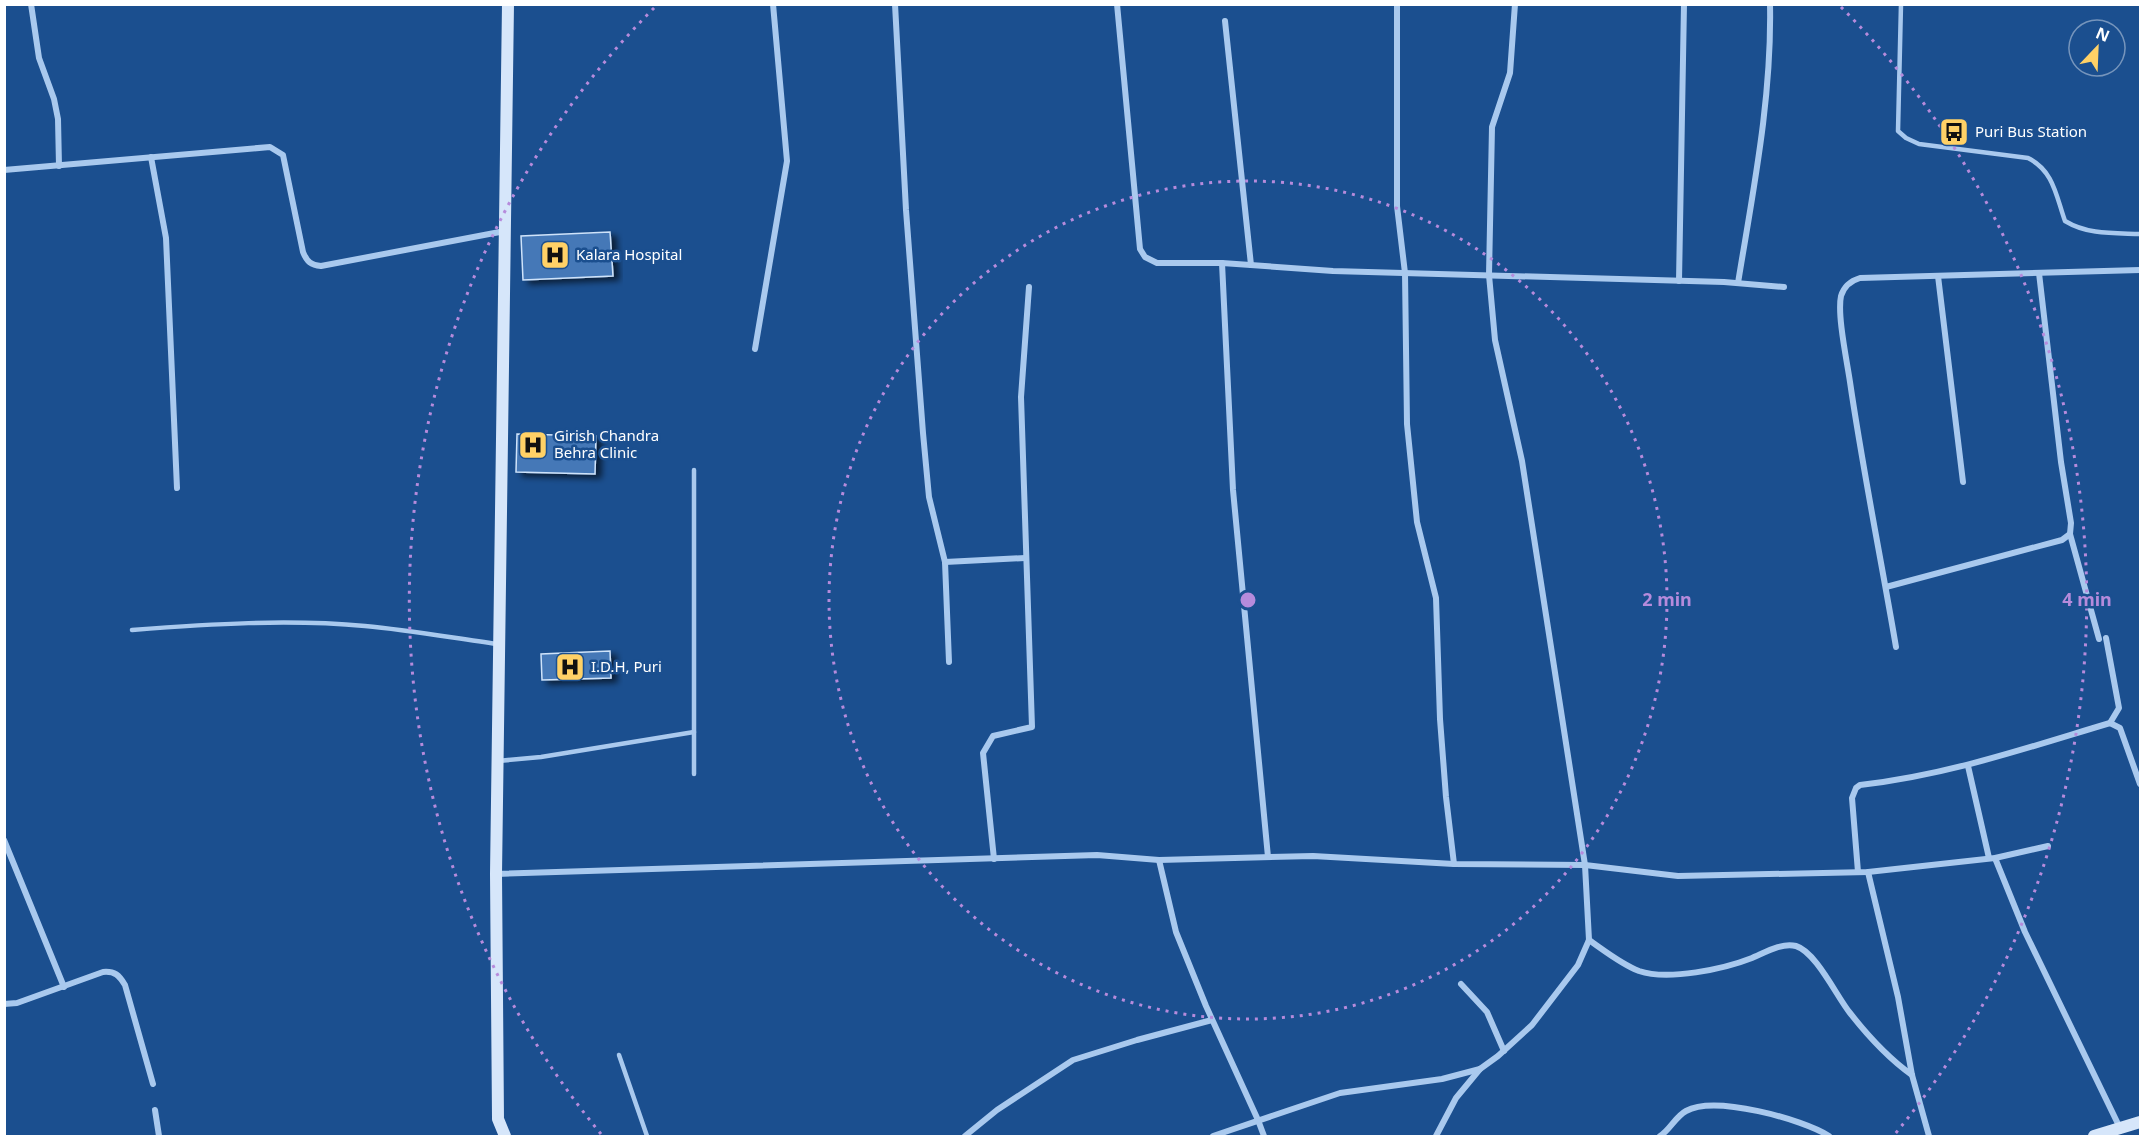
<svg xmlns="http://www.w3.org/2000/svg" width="2145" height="1141" viewBox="0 0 2145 1141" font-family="'Noto Sans',sans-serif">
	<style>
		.building { fill: #4478b7; stroke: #cfe3fa; stroke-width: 1.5; filter: url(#shadow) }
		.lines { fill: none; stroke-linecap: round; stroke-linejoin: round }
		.lane { stroke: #a9c9ee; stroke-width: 4.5 }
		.street { stroke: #a9c9ee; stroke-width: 6 }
		.secondary { stroke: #d6e6fa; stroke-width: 12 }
		.ring { fill: none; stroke: #b68bdc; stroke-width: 3; stroke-dasharray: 3 6 }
		.labels { text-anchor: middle; stroke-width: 5; stroke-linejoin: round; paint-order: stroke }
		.poi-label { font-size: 15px; fill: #fff; stroke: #1b4f8f; text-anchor: start }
		.centre { fill: #b68bdc; stroke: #1b4f8f; stroke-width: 3 }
		.ring-label { font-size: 18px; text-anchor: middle; font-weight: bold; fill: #b68bdc; stroke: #1b4f8f; stroke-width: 5; stroke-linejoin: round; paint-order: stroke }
	</style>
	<defs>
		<filter id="shadow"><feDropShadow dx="6" dy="4" stdDeviation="3" flood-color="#0009"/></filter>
	</defs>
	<rect width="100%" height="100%" fill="#1b4f8f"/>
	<g class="building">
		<polygon points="610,232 613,276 523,280 521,236"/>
		<polygon points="517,434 596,436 595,474 516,472"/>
		<polygon points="610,651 611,678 542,680 541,654"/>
	</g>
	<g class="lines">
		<g class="lane">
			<path d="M1901,4L1898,131L1906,138L1919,144L2028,158C2054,171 2056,196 2065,221C2088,235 2114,233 2140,234"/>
			<polyline points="694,470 694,774"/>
			<path d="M132,630C210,624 287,619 365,626C409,630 453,638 497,644"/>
			<polyline points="498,761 541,757 694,732"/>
			<polyline points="619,1055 647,1136"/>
		</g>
		<g class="street">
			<polyline points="31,4 39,58 54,99 58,119 59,166"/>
			<polyline points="895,4 906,210 923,433 929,497 945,562 949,662"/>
			<polyline points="1117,4 1140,249 1145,257 1157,263 1222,263 1333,271 1724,282 1784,287"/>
			<polyline points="1397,4 1397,206 1405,273 1407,424 1417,522 1436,598 1440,719 1446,797 1454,864"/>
			<polyline points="1225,21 1251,265"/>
			<polyline points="151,157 166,238 177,488"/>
			<path d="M4,170L270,147L283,155L303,252C307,262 311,265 321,266L505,231"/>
			<polyline points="1222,263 1233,490 1268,857"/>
			<polyline points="1938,276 1963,482"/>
			<polyline points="1679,281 1684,4"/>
			<path d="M1738,283C1753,191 1772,98 1770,4"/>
			<polyline points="755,349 787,161 773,4"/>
			<polyline points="2070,534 2099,639"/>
			<polyline points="945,562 1025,558"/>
			<polyline points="1886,587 2062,540 2070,534 2071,523 2061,462 2039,273"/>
			<polyline points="2106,638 2119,708 2110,723"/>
			<path d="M1896,647C1881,559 1863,471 1850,382C1847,361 1837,315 1841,296C1844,286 1850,281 1860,278L2140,270"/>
			<polyline points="1968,766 1989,858"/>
			<polyline points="4,840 64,987"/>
			<polyline points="1995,858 2025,932 2120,1128"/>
			<polyline points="994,859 983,753 993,736 1032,727 1021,397 1029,287"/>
			<polyline points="1159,860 1176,932 1206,1006 1258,1120 1264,1136"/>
			<path d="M1858,872L1852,798L1856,788L1860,785C1948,775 2026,748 2110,723L2120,728L2140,784"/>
			<polyline points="1868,872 1898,997 1912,1075 1929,1136"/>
			<polyline points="496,874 1097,855 1159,860 1313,856 1454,864 1585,865 1678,876 1868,872 1995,858 2048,846"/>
			<path d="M1589,940C1605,951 1621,964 1639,971C1668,981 1724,969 1752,958C1764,953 1782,942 1796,946C1816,952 1837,997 1850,1013C1868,1036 1888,1058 1912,1075"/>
			<polyline points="1461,984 1487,1012 1504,1051"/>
			<path d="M4,1004L17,1003L103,972C115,971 119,975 125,985L153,1084"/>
			<polyline points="155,1110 159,1136"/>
			<polyline points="965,1136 997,1110 1073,1060 1137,1040 1212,1020"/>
			<polyline points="1213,1136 1340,1093 1442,1079 1480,1069 1498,1056 1532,1025 1578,965 1589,940 1585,865 1522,461 1495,340 1489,275 1492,127 1510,73 1515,4"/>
			<polyline points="1436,1136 1456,1098 1480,1069"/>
			<path d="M1660,1136C1670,1130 1675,1117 1686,1111C1715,1095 1802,1119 1829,1136"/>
		</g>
		<g class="secondary">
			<polyline points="505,1136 498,1119 496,874 508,4"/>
			<polyline points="2094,1136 2140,1122"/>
		</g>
	</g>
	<g class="ring">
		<circle cx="1248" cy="600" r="419"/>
		<path d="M601 1134A839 839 0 0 1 655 7M1841 7A839 839 0 0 1 1895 1134"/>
	</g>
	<defs>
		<g id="bus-square" transform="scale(1.5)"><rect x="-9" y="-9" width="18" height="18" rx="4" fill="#ffd166" stroke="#1b4f8f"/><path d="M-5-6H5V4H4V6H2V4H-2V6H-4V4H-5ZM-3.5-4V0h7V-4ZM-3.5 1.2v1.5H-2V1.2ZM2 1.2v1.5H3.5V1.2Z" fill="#111"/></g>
		<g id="hospital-square" transform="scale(1.5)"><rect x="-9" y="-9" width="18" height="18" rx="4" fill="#ffd166" stroke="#1b4f8f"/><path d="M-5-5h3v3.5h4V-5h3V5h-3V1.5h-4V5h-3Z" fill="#111"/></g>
	</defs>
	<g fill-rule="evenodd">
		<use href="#bus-square" x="1954" y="132"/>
		<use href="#hospital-square" x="555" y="255"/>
		<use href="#hospital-square" x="533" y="445"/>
		<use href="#hospital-square" x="570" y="667"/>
	</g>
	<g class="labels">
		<g class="poi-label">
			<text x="1975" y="137">Puri Bus Station</text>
			<text x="576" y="260">Kalara Hospital</text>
			<text x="554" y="441">Girish Chandra<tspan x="554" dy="17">Behra Clinic</tspan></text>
			<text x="591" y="672">I.D.H, Puri</text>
		</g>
	</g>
	<circle cx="1248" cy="600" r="9" class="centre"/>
	<g class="ring-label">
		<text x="1667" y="606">2 min</text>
		<text x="2087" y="606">4 min</text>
	</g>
	<rect width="2145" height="1141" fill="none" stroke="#ffffff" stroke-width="12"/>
	<g transform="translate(2097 48) rotate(23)"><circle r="28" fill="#1b4f8f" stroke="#7695bc" stroke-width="1.5"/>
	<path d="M0-4.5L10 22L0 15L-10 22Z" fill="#ffd166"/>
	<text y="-9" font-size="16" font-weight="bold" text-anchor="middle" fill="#ffffff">N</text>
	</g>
</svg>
